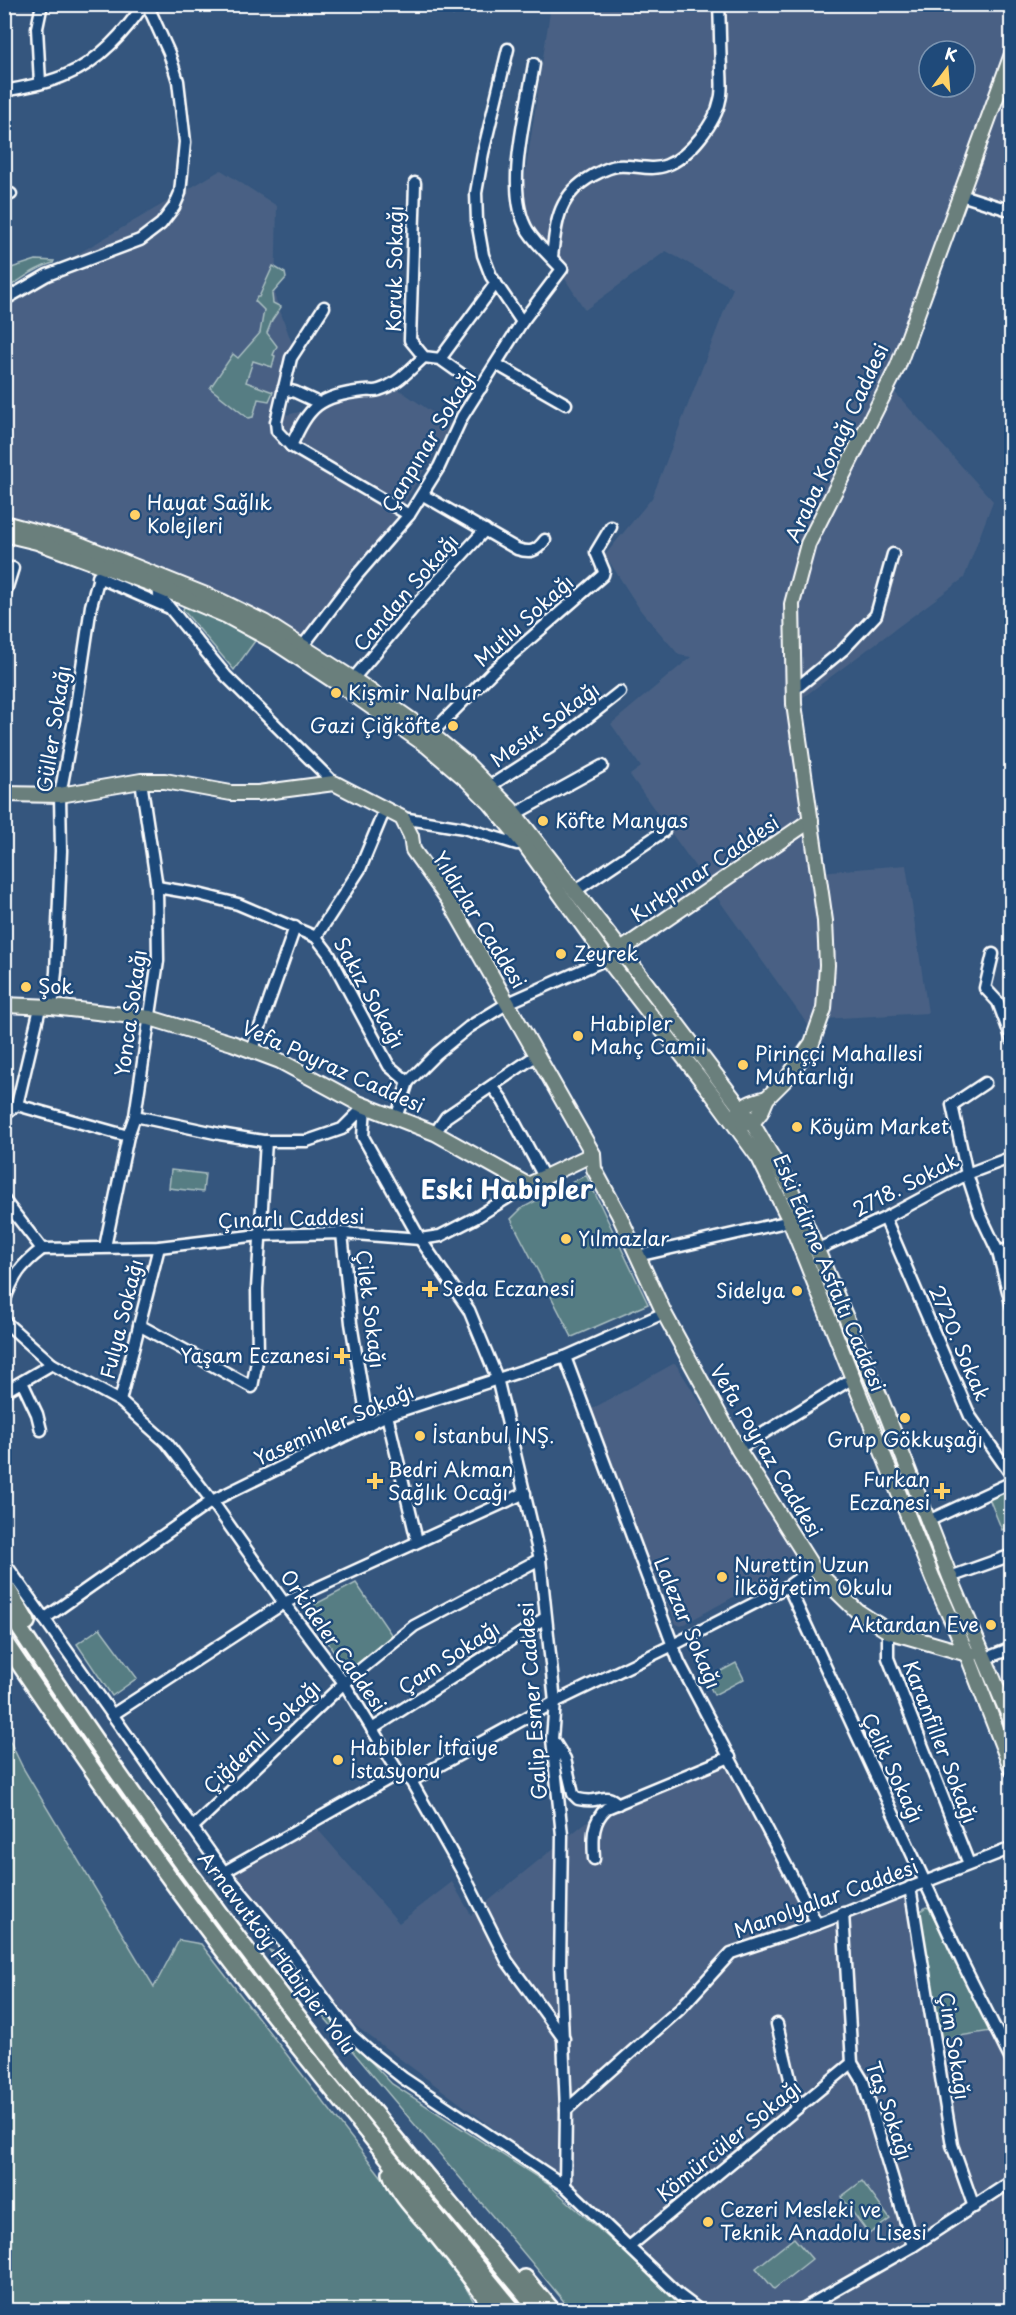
<svg xmlns="http://www.w3.org/2000/svg" width="1016" height="2315" viewBox="0 0 1016 2315" font-family="'Playpen Sans',sans-serif">
	<style>
		.built { fill: #486184; fill-rule: evenodd }
		.green { fill: #567d83; stroke: #aabec1; stroke-width: 1.5 }
		.lines { fill: none; stroke-linecap: round; stroke-linejoin: round }
		.stream { stroke: #8fb1c6; stroke-width: 3 }
		.minor-casing { stroke: #fff; stroke-width: 15 }
		.major-casing { stroke: #fff; stroke-width: 18 }
		.highway-casing { stroke: #fff; stroke-width: 20 }
		.minor { stroke: #1f4a7a; stroke-width: 10 }
		.major { stroke: #6b7f7c; stroke-width: 14 }
		.highway { stroke: #6b7f7c; stroke-width: 15 }
		.poi-dot { fill: #ffd166; stroke: #1f4a7a; stroke-width: 2 }
		.labels { text-anchor: middle; stroke-width: 5; stroke-linejoin: round; paint-order: stroke }
		.street-label { font-size: 20px; fill: #fff; stroke: #1f4a7a }
		.poi-label { font-size: 20px; fill: #fff; stroke: #1f4a7a; text-anchor: start }
		.district-label { font-size: 26px; font-weight: bold; fill: #fff; stroke: #1f4a7a }
	</style>
	<rect width="100%" height="100%" fill="#35567e"/>
	<filter id="ink" filterUnits="userSpaceOnUse"><feTurbulence type="fractalNoise" baseFrequency=".0167" numOctaves="2"/><feDisplacementMap in="SourceGraphic" scale="12" xChannelSelector="R" yChannelSelector="G"/><feConvolveMatrix kernelMatrix="1 2 1 2 8 2 1 2 1" color-interpolation-filters="sRGB"/></filter>
	<g filter="url(#ink)">
		<g class="built">
			<path d="M551,5H1011V211L961,195L890,387L993,501L964,578L794,704L819,872L906,865L928,1013L822,1019L810,1028L630,775L641,767L611,724L691,657L679,655L641,611L605,555L652,498L733,288L666,251L585,310L520,209ZM929,51H965V87H929Z"/>
			<polygon points="221,170 277,206 275,297 294,349 286,415 398,389 451,425 348,598 311,642 247,604 207,587 5,518 5,305 57,266"/>
			<polygon points="675,1363 800,1560 681,1626 676,1624 588,1411"/>
			<polygon points="731,1758 817,1922 912,1888 936,2039 991,2031 1011,2070 1011,2179 965,2211 968,2217 1011,2190 1011,2310 699,2310 565,2186 500,2133 349,2021 231,1874 314,1825 399,1923 452,1882 471,1915 610,1803"/>
		</g>
		<g class="green">
			<path d="M36,260L54,261L53,263C34,268 22,280 5,289V270Z"/>
			<polygon points="273,266 285,273 286,278 272,294 273,303 281,307 272,320 267,333 277,346 273,355 275,356 272,367 253,361 246,382 273,392 269,401 258,399 253,417 248,418 210,388 233,354 238,358 260,333 264,310 255,301 257,297 259,297"/>
			<polygon points="184,606 224,622 255,641 234,670 183,610"/>
			<polygon points="171,1170 205,1174 203,1192 169,1188"/>
			<polygon points="586,1175 648,1304 572,1337 511,1219 522,1208"/>
			<polygon points="1011,1486 1011,1526 1002,1530 988,1496"/>
			<polygon points="356,1583 393,1637 348,1673 306,1609"/>
			<polygon points="100,1628 137,1678 112,1696 77,1644"/>
			<polygon points="736,1663 744,1679 714,1695 706,1679"/>
			<polygon points="4,1729 23,1768 154,1987 179,1940 201,1944 460,2278 479,2310 5,2310"/>
			<polygon points="926,1907 929,1908 991,2031 941,2039 918,1913"/>
			<path d="M269,1950L283,1955L335,2024L392,2084L548,2184L690,2310H571C472,2189 367,2072 269,1950Z"/>
			<polygon points="862,2181 890,2219 869,2234 841,2197"/>
			<polygon points="794,2238 812,2259 774,2289 756,2268"/>
		</g>
		<g class="lines">
			<polyline class="stream" points="453,4 453,14"/>
			<g class="minor-casing">
				<g id="minor">
					<polyline points="508,49 483,153 476,193 477,221 483,255 491,276 522,322"/>
					<polyline points="40,83 37,28 42,4"/>
					<path d="M4,91C25,87 49,83 68,74C98,62 126,31 144,4"/>
					<polyline points="415,183 410,340 424,357 440,359 481,388"/>
					<polyline points="961,195 1012,211"/>
					<polyline points="4,196 11,194"/>
					<path d="M552,257C556,222 558,195 592,176C600,172 608,167 617,166C633,164 651,172 667,165C689,157 716,122 720,100C723,90 721,79 721,68C720,47 720,26 719,4"/>
					<polyline points="4,300 47,275 140,240 161,224 174,207 180,193 185,142 178,81 169,53 147,4"/>
					<polyline points="324,307 291,358 276,422 277,431 291,446 409,515"/>
					<polyline points="440,359 496,283"/>
					<polyline points="496,364 566,404"/>
					<polyline points="283,389 295,392 319,403"/>
					<path d="M291,446C309,406 319,396 364,391C369,390 374,392 379,390C397,385 410,369 424,357"/>
					<path d="M423,495L517,549C530,553 536,552 545,540"/>
					<polyline points="98,577 167,607"/>
					<polyline points="161,581 158,587 159,595 226,676 334,783"/>
					<polyline points="4,597 13,568"/>
					<path d="M298,652L357,575L409,515L439,467L462,417L522,322L562,269C551,257 537,245 528,231C503,191 527,110 534,64"/>
					<polyline points="353,679 414,607 485,530"/>
					<polyline points="793,691 843,650 876,615 893,554"/>
					<polyline points="431,734 493,671 603,575 604,571 596,552 611,527"/>
					<polyline points="490,786 549,748 620,692"/>
					<polyline points="515,814 602,766"/>
					<polyline points="402,818 464,828 517,844 527,843"/>
					<polyline points="157,887 198,894 238,904 316,937 329,954 389,1066 408,1082"/>
					<polyline points="575,891 664,831"/>
					<polyline points="316,937 360,869 385,809"/>
					<polyline points="993,954 985,988 998,1002 1012,1040"/>
					<polyline points="52,1007 56,972 61,851 60,795 74,720 91,606 102,566"/>
					<polyline points="252,1050 295,927"/>
					<polyline points="985,1083 952,1105 967,1174 980,1214 998,1252 1012,1307"/>
					<polyline points="492,1086 503,1101 544,1177"/>
					<polyline points="17,1105 128,1136"/>
					<polyline points="17,1105 40,1008"/>
					<polyline points="365,1106 363,1137 420,1239 469,1310 497,1378 540,1559 555,1702 552,1739 562,1835 560,1968 566,2110 565,2186"/>
					<polyline points="4,1114 17,1105"/>
					<polyline points="135,1116 220,1134 263,1141 307,1141 342,1129 365,1106"/>
					<polyline points="396,1118 408,1082 437,1053 469,1027 508,1003 607,959 621,950"/>
					<polyline points="435,1133 446,1117 537,1055"/>
					<polyline points="4,1200 42,1249"/>
					<polyline points="885,1218 970,1416 1012,1476"/>
					<polyline points="342,1233 351,1323 368,1425"/>
					<polyline points="105,1247 128,1136 135,1116 158,961 157,887 141,781"/>
					<polyline points="42,1249 159,1247 259,1235 342,1233 420,1239 440,1236 475,1218 528,1185"/>
					<polyline points="818,1249 885,1218 967,1174 1012,1157"/>
					<polyline points="998,1252 1012,1248"/>
					<polyline points="637,1256 790,1221"/>
					<path d="M4,1302C14,1275 20,1266 42,1249"/>
					<polyline points="4,1321 52,1364 120,1401 166,1442 212,1501 284,1603 344,1683 399,1773 411,1781 463,1873 507,1961 564,2039"/>
					<polyline points="139,1325 252,1387 258,1356 257,1289 266,1141"/>
					<polyline points="565,1357 679,1662 817,1924"/>
					<polyline points="22,1382 37,1414 41,1430"/>
					<polyline points="4,1392 52,1364"/>
					<polyline points="120,1401 159,1247"/>
					<polyline points="387,1415 417,1541"/>
					<polyline points="738,1449 853,1378"/>
					<polyline points="930,1520 1012,1482"/>
					<polyline points="4,1562 224,1872 283,1942 351,2035 370,2052 403,2078 565,2186 679,2295 699,2310"/>
					<polyline points="950,1577 1012,1555"/>
					<polyline points="788,1586 962,1962 1012,2062"/>
					<polyline points="44,1619 212,1501 387,1415 565,1357 664,1313"/>
					<polyline points="888,1631 888,1658 969,1864"/>
					<polyline points="984,1659 1012,1648"/>
					<polyline points="112,1715 284,1603 525,1493"/>
					<polyline points="372,1729 545,1618"/>
					<path d="M555,1743L565,1759L573,1794L578,1799C583,1800 589,1801 594,1800C606,1798 608,1795 618,1804"/>
					<polyline points="411,1781 555,1702 673,1645 788,1586 813,1568"/>
					<polyline points="192,1828 344,1683 414,1626 540,1559"/>
					<path d="M594,1859C593,1839 591,1822 607,1808L730,1757"/>
					<polyline points="224,1872 399,1773"/>
					<polyline points="910,1887 952,2145 974,2207"/>
					<polyline points="843,1913 852,2063 863,2081 913,2246"/>
					<polyline points="777,2024 797,2108"/>
					<polyline points="566,2110 680,2009 731,1953 817,1924 1012,1848"/>
					<polyline points="629,2247 852,2063"/>
					<polyline points="801,2310 913,2246 1012,2181"/>
				</g>
			</g>
			<g class="major-casing">
				<g id="major">
					<polyline points="4,523 74,542 221,601 264,622 353,679 431,734 466,763 511,809 621,950 752,1123 790,1187 880,1397 950,1577 1012,1723"/>
					<polyline points="4,534 37,542 154,585 227,616 273,641 337,683 427,746 468,781 491,804 525,845 607,959 713,1095 759,1158 790,1221 933,1579 967,1654 1012,1770"/>
					<polyline points="4,794 60,795 141,781 165,781 231,793 258,793 334,783 402,818 411,836 413,850 450,902 593,1154 594,1169 619,1215 664,1313 738,1449 813,1568 857,1611 888,1631 971,1655"/>
					<polyline points="621,950 811,820"/>
					<polyline points="4,1005 52,1007 150,1018 232,1043 280,1061 358,1103 435,1133 528,1185 593,1154"/>
					<path d="M736,1115C743,1104 756,1101 767,1098"/>
					<polyline points="743,1123 752,1123 761,1112 767,1098 788,1077 812,1043 824,1009 825,996 827,965 825,921 794,704 792,604 808,544 898,366 1012,54"/>
				</g>
			</g>
			<g class="highway-casing">
				<g id="highway">
					<polyline points="4,1583 27,1622"/>
					<path d="M4,1605C103,1756 208,1902 319,2044C389,2135 466,2221 538,2310"/>
					<path d="M4,1641C73,1743 143,1844 217,1942C312,2067 413,2188 513,2310"/>
					<path d="M391,2173C398,2195 420,2215 435,2233C455,2258 476,2283 494,2310"/>
					<polyline points="525,2278 552,2310"/>
				</g>
			</g>
			<use href="#minor" class="minor"/>
			<use href="#major" class="major"/>
			<use href="#highway" class="highway"/>
		</g>
	</g>
	<g class="poi-dot">
		<circle cx="135" cy="515" r="6"/>
		<circle cx="336" cy="693" r="6"/>
		<circle cx="453" cy="726" r="6"/>
		<circle cx="543" cy="821" r="6"/>
		<circle cx="561" cy="954" r="6"/>
		<circle cx="26" cy="987" r="6"/>
		<circle cx="578" cy="1036" r="6"/>
		<circle cx="743" cy="1065" r="6"/>
		<circle cx="797" cy="1127" r="6"/>
		<circle cx="566" cy="1239" r="6"/>
		<path d="M427 1280h6v6h6v6h-6v6h-6v-6h-6v-6h6z"/>
		<circle cx="797" cy="1291" r="6"/>
		<path d="M339 1347h6v6h6v6h-6v6h-6v-6h-6v-6h6z"/>
		<circle cx="905" cy="1418" r="6"/>
		<circle cx="420" cy="1436" r="6"/>
		<path d="M372 1472h6v6h6v6h-6v6h-6v-6h-6v-6h6z"/>
		<path d="M939 1482h6v6h6v6h-6v6h-6v-6h-6v-6h6z"/>
		<circle cx="722" cy="1577" r="6"/>
		<circle cx="991" cy="1625" r="6"/>
		<circle cx="338" cy="1760" r="6"/>
		<circle cx="708" cy="2222" r="6"/>
	</g>
	<g class="labels">
		<g class="street-label">
			<text transform="translate(395 269) rotate(-89)" y="7">Koruk Sokağı</text>
			<text transform="translate(429 441) rotate(-59)" y="7">Çanpınar Sokağı</text>
			<text transform="translate(837 443) rotate(-65)" y="7">Araba Konağı Caddesi</text>
			<text transform="translate(406 593) rotate(-49)" y="7">Candan Sokağı</text>
			<text transform="translate(524 621) rotate(-42)" y="7">Mutlu Sokağı</text>
			<text transform="translate(545 725) rotate(-36)" y="7">Mesut Sokağı</text>
			<text transform="translate(54 729) rotate(-81)" y="7">Güller Sokağı</text>
			<text transform="translate(705 869) rotate(-34)" y="7">Kırkpınar Caddesi</text>
			<text transform="translate(479 920) rotate(58)" y="7">Yıldızlar Caddesi</text>
			<text transform="translate(369 993) rotate(61)" y="7">Sakız Sokağı</text>
			<text transform="translate(131 1013) rotate(-82)" y="7">Yonca Sokağı</text>
			<text transform="translate(333 1067) rotate(24)" y="7">Vefa Poyraz Caddesi</text>
			<text transform="translate(906 1185) rotate(-27)" y="7">2718. Sokak</text>
			<text transform="translate(291 1219) rotate(-2)" y="7">Çınarlı Caddesi</text>
			<text transform="translate(829 1273) rotate(67)" y="7">Eski Edirne Asfaltı Caddesi</text>
			<text transform="translate(370 1309) rotate(83)" y="7">Çilek Sokağı</text>
			<text transform="translate(122 1319) rotate(-76)" y="7">Fulya Sokağı</text>
			<text transform="translate(959 1343) rotate(67)" y="7">2720. Sokak</text>
			<text transform="translate(334 1425) rotate(-24)" y="7">Yaseminler Sokağı</text>
			<text transform="translate(766 1451) rotate(59)" y="7">Vefa Poyraz Caddesi</text>
			<text transform="translate(687 1623) rotate(67)" y="7">Lalezar Sokağı</text>
			<text transform="translate(333 1641) rotate(55)" y="7">Orkideler Caddesi</text>
			<text transform="translate(449 1658) rotate(-33)" y="7">Çam Sokağı</text>
			<text transform="translate(533 1701) rotate(-94)" y="7">Galip Esmer Caddesi</text>
			<text transform="translate(262 1737) rotate(-44)" y="7">Çiğdemli Sokağı</text>
			<text transform="translate(940 1742) rotate(69)" y="7">Karanfiller Sokağı</text>
			<text transform="translate(892 1768) rotate(65)" y="7">Çelik Sokağı</text>
			<text transform="translate(826 1899) rotate(-20)" y="7">Manolyalar Caddesi</text>
			<text transform="translate(277 1953) rotate(53)" y="7">Arnavutköy Habipler Yolu</text>
			<text transform="translate(954 2046) rotate(81)" y="7">Çim Sokağı</text>
			<text transform="translate(889 2111) rotate(71)" y="7">Taş Sokağı</text>
			<text transform="translate(729 2141) rotate(-39)" y="7">Kömürcüler Sokağı</text>
		</g>
		<g class="poi-label">
			<text x="147" y="510">Hayat Sağlık<tspan x="147" dy="23">Kolejleri</tspan></text>
			<text x="348" y="700">Kişmir Nalbur</text>
			<text x="441" y="733" text-anchor="end">Gazi Çiğköfte</text>
			<text x="555" y="828">Köfte Manyas</text>
			<text x="573" y="961">Zeyrek</text>
			<text x="38" y="994">Şok</text>
			<text x="590" y="1031">Habipler<tspan x="590" dy="23">Mahç Camii</tspan></text>
			<text x="755" y="1061">Pirinççi Mahallesi<tspan x="755" dy="23">Muhtarlığı</tspan></text>
			<text x="809" y="1134">Köyüm Market</text>
			<text x="578" y="1246">Yılmazlar</text>
			<text x="442" y="1296">Seda Eczanesi</text>
			<text x="785" y="1298" text-anchor="end">Sidelya</text>
			<text x="330" y="1363" text-anchor="end">Yaşam Eczanesi</text>
			<text x="432" y="1443">İstanbul İNŞ.</text>
			<text x="905" y="1447" text-anchor="middle">Grup Gökkuşağı</text>
			<text x="388" y="1477">Bedri Akman<tspan x="388" dy="23">Sağlık Ocağı</tspan></text>
			<text x="930" y="1487" text-anchor="end">Furkan<tspan x="930" dy="23">Eczanesi</tspan></text>
			<text x="734" y="1572">Nurettin Uzun<tspan x="734" dy="23">İlköğretim Okulu</tspan></text>
			<text x="979" y="1632" text-anchor="end">Aktardan Eve</text>
			<text x="350" y="1755">Habibler İtfaiye<tspan x="350" dy="23">İstasyonu</tspan></text>
			<text x="720" y="2217">Cezeri Mesleki ve<tspan x="720" dy="23">Teknik Anadolu Lisesi</tspan></text>
		</g>
		<g class="district-label">
			<text x="507" y="1199">Eski Habipler</text>
		</g>
	</g>
	<rect width="1016" height="2315" fill="none" stroke="#1f4a7a" stroke-width="24"/>
	<rect x="12" y="12" width="992" height="2291" fill="none" stroke="#fff" stroke-width="2" filter="url(#ink)"/>
	<g transform="translate(947 69) rotate(16)"><circle r="28" fill="#1f4a7a" stroke="#7992af" stroke-width="1.5"/>
	<path d="M0-4.5L10 22L0 15L-10 22Z" fill="#ffd166"/>
	<text y="-9" font-size="16" font-weight="bold" text-anchor="middle" fill="#ffffff">K</text>
	</g>
</svg>
